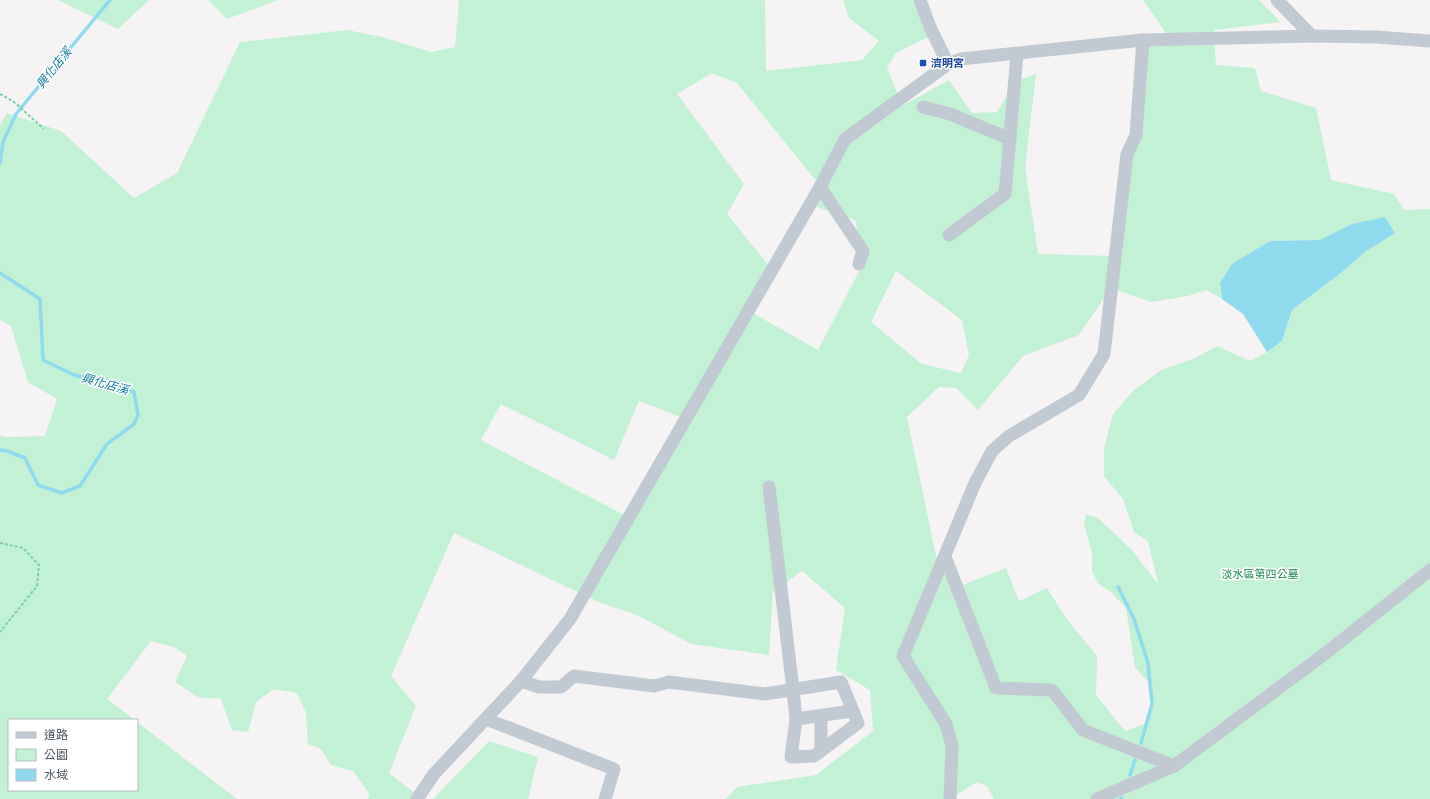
<svg xmlns="http://www.w3.org/2000/svg" width="1430" height="799" viewBox="0 0 1430 799" font-family="Ubuntu,'Noto Sans TC',sans-serif">
	<style>
		.green { fill: #c3f1d5; fill-rule: evenodd }
		.water { fill: #90daee }
		.lines { fill: none; stroke-linecap: round; stroke-linejoin: round }
		.stream { stroke: #90daee; stroke-width: 3.5 }
		.path { stroke: #7ad0a6; stroke-width: 2; stroke-dasharray: 3 2; stroke-linecap: butt }
		.minor { stroke: #c1cad2; stroke-width: 13 }
		.transit-dot { fill: #1a4fb4; stroke: #fff; stroke-width: 1.5 }
		.labels { text-anchor: middle; stroke-width: 3; stroke-linejoin: round; paint-order: stroke }
		.transit-label { font-size: 11px; font-weight: bold; fill: #164399; stroke: #fff; text-anchor: start }
		.park-label { font-size: 11px; fill: #17864f; stroke: #fff }
		.water-label { font-size: 12px; font-style: italic; fill: #0c7c9b; stroke: #fff }
	</style>
	<rect width="100%" height="100%" fill="#f5f3f3"/>
	<g class="green">
		<polygon points="58,0 149,0 118,29"/>
		<polygon points="208,0 278,0 227,19"/>
		<path d="M459,0H765L766,71L862,60L879,41L849,18L843,0H913L928,37L896,53L887,67L902,106L949,80L972,113L997,112L1016,81L1036,74L1025,167L1038,254L1112,256L1145,45L1170,39L1143,0H1259L1281,22L1214,30L1216,65L1255,68L1261,91L1316,108L1331,180L1394,194L1404,210L1430,209V799H994L987,786L977,782L950,799H726L737,787L816,775L873,731L870,690L836,670L845,608L802,571L773,592L769,655L691,644L639,616L596,601L454,533L391,676L416,706L389,773L422,799H367L370,795L353,771L331,765L321,749L308,744L306,713L297,693L274,689L256,702L248,732L232,730L221,699L198,697L175,682L187,656L174,647L151,641L107,699L135,720H9V790H137V722L237,799H0V435L5,437L45,436L57,399L28,382L11,326L0,320V125L7,113L61,131L134,198L177,173L240,42L347,30L382,37L431,52L455,47ZM712,73L737,83L821,187L811,205L855,220L864,262L818,350L751,312L774,272L727,214L744,184L677,94ZM1385,218L1395,233L1365,252L1342,272L1292,310L1282,341L1267,352L1250,361L1217,346L1193,359L1161,370L1133,391L1113,414L1104,448V476L1123,499L1134,532L1148,541L1158,584L1132,550L1098,518L1086,514L1084,524L1092,553V571L1098,583L1112,593L1126,608L1135,667L1150,684L1153,699L1152,710L1148,723L1125,731L1096,695L1097,656L1066,618L1047,588L1019,601L1006,568L963,585L953,558L936,556L907,417L939,387L956,388L978,410L1023,356L1079,335L1111,288L1151,302L1188,296L1206,290L1222,299L1220,283L1270,241L1320,240L1352,224ZM896,271L962,320L969,355L961,373L922,364L871,322ZM639,401L688,420L630,518L481,440L501,404L614,460Z"/>
		<polygon points="489,741 538,757 528,799 433,799"/>
	</g>
	<polygon class="water" points="1385,217 1395,233 1365,252 1342,272 1292,310 1282,341 1267,352 1243,314 1222,299 1220,283 1232,264 1270,241 1320,240 1352,224"/>
	<g class="lines">
		<g class="stream">
			<polyline points="0,163 3,142 16,114 110,0"/>
			<polyline points="0,273 40,299 43,360 74,375 134,392 138,415 134,424 107,444 80,486 62,493 38,485 25,458 7,451 0,450"/>
			<polyline points="1118,587 1134,619 1148,663 1152,704 1141,743"/>
			<polyline points="1130,775 1135,760"/>
			<polyline points="1121,799 1121,798"/>
		</g>
		<g class="path">
			<polyline points="0,94 14,102 44,129"/>
			<polyline points="0,543 23,548 39,565 37,586 0,632"/>
		</g>
		<g class="minor">
			<polyline points="920,0 930,27 948,64"/>
			<polyline points="1277,0 1312,36"/>
			<polyline points="923,107 950,114 1010,139"/>
			<polyline points="820,187 863,251 859,264"/>
			<polyline points="949,235 1005,194 1017,54"/>
			<polyline points="945,557 996,688 1052,690 1083,730 1174,766"/>
			<polyline points="521,681 539,687 561,687 574,676 654,686 669,682 765,694 841,682 858,723 814,756 791,757 796,719 793,690 769,487"/>
			<polyline points="821,716 821,750"/>
			<polyline points="486,719 614,769 605,799"/>
			<polyline points="796,719 852,711"/>
			<polyline points="417,799 434,774 521,681 570,619 820,187 845,139 948,64 961,59 1143,40 1312,36 1376,37 1430,41"/>
			<polyline points="950,799 952,746 946,724 903,656 975,483 992,451 1009,436 1079,395 1104,354 1127,154 1136,135 1143,40"/>
			<polyline points="1097,799 1174,766 1326,653 1430,570"/>
		</g>
	</g>
	<rect class="transit-dot" x="919" y="59" width="8" height="8" rx="2"/>
	<g class="labels">
		<g class="transit-label">
			<text x="931" y="67">濟明宮</text>
		</g>
		<g class="park-label">
			<text x="1260" y="578">淡水區第四公墓</text>
		</g>
		<g class="water-label">
			<text transform="translate(54 68) rotate(-51)" y="4">興化店溪</text>
			<text transform="translate(105 384) rotate(16)" y="4">興化店溪</text>
		</g>
	</g>
	<rect x="8" y="719" width="130" height="72" fill="#ffffff" stroke="#b7bbc0"/>
	<rect x="16" y="732" width="20" height="6" fill="#c1cad2" stroke="#b7bbc0"/>
	<text x="44" y="739" font-size="12" fill="#4a5661">道路</text>
	<rect x="16" y="749" width="20" height="12" fill="#c3f1d5" stroke="#b7bbc0"/>
	<text x="44" y="759" font-size="12" fill="#4a5661">公園</text>
	<rect x="16" y="769" width="20" height="12" fill="#90daee" stroke="#b7bbc0"/>
	<text x="44" y="779" font-size="12" fill="#4a5661">水域</text>
</svg>
